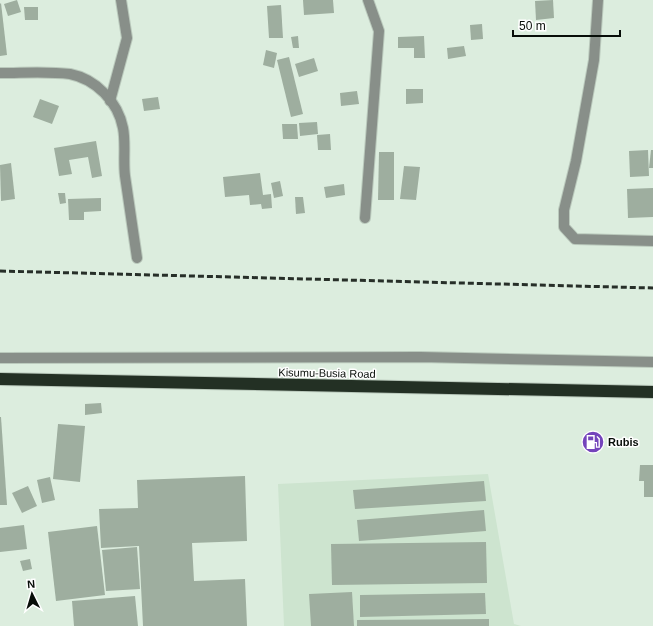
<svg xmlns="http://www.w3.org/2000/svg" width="653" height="626" viewBox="0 0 653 626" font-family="Arial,sans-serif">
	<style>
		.built { fill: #cde4cf }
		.building { fill: #9eae9f }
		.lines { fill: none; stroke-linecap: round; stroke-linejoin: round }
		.street-casing { stroke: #bac9bc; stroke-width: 12 }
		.highway-casing { stroke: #bac9bc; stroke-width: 14 }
		.street { stroke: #888f89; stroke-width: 10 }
		.highway { stroke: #233024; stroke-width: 12 }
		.rail { stroke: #272f28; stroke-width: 3; stroke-dasharray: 6 3; stroke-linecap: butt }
		.labels { text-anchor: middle; stroke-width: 3; stroke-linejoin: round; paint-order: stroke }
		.street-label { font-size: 11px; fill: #070d08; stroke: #fff }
		.poi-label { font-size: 11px; font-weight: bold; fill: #070d08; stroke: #fff; text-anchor: start }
	</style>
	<rect width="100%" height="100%" fill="#dcedde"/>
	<polygon class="built" points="488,474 514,624 521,626 284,626 278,484"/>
	<g class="building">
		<polygon points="17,0 21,12 8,16 4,4"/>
		<polygon points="303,0 333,0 334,13 304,15"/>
		<polygon points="553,0 554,18 536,20 535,1"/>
		<polygon points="1,3 7,55 0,56 0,4"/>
		<polygon points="281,5 283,38 269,38 267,6"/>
		<polygon points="24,7 38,7 38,20 25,20"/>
		<polygon points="482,24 483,39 471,40 470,25"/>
		<polygon points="298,36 299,48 293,48 291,37"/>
		<polygon points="424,36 425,58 414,58 414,48 398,48 398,37"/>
		<polygon points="464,46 466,56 448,59 447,48"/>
		<polygon points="266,50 277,53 274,68 263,65"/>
		<polygon points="289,57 303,114 291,117 277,60"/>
		<polygon points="314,58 318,71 299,77 295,64"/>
		<polygon points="406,89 423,89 423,103 406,104"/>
		<polygon points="357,91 359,104 341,106 340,93"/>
		<polygon points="158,97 160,109 144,111 142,99"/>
		<polygon points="40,99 59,106 52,124 33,117"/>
		<polygon points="317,122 318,134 300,136 299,123"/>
		<polygon points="282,124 297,124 298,139 283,139"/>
		<polygon points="330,134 331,150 318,150 317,135"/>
		<polygon points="96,141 102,176 92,178 88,157 69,160 72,174 59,176 54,148"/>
		<polygon points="648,150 649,176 630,177 629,151"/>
		<polygon points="651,150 653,150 653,168 649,168"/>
		<polygon points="379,152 394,152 394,200 378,200"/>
		<polygon points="11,163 15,199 1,201 0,165"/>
		<polygon points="404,166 420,167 416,200 400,199"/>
		<polygon points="260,173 263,195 271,194 272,208 262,209 261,204 250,205 249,195 225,197 223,177"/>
		<polygon points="280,181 283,196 274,198 271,183"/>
		<polygon points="344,184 345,195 326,198 324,187"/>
		<polygon points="653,188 653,217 628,218 627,189"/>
		<polygon points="58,193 65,193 66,203 60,204"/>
		<polygon points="295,197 303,197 305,213 296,214"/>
		<polygon points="101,198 101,211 84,212 84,220 69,220 68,199"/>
		<polygon points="101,403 102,413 85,415 85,404"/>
		<polygon points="0,417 1,417 7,505 0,505"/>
		<polygon points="58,424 85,426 80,482 53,479"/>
		<polygon points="640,465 653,465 653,497 644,497 644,481 639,481"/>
		<polygon points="245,476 247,541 192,543 194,581 245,579 247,626 143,626 139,546 101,548 99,509 138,508 137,480"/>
		<polygon points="50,477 55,500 42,503 37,480"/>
		<polygon points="484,481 486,501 355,509 353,490"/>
		<polygon points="28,486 37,506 22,513 12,493"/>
		<polygon points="484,510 486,531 359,541 357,520"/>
		<polygon points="24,525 27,549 0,552 0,528"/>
		<polygon points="97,526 105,595 56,601 48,532"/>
		<polygon points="486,542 487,583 332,585 331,544"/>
		<polygon points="137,547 140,589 106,591 102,550"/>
		<polygon points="30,559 32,569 23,571 20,561"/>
		<polygon points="352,592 354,626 311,626 309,594"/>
		<polygon points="485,593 486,614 360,617 360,595"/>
		<polygon points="135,596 138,626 74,626 72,601"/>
		<polygon points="489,619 489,626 357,626 357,620"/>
	</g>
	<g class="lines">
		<g class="street-casing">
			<g id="street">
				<polyline points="598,0 594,60 576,161 564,210 564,227 575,239 653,241"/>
				<path d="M0,73C23,73 47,71 70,74C96,79 118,102 123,128C126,143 123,160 125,176C129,203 133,230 137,258"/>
				<polyline points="110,101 127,38 121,0"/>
				<polyline points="365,218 379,31 368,0"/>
				<polyline points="0,358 420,357 653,362"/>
			</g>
		</g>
		<g class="highway-casing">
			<polyline id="highway" points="0,379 653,392"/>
		</g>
		<use href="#street" class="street"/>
		<use href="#highway" class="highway"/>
		<polyline class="rail" points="0,271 653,288"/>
	</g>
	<defs>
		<g id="fuel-disc" transform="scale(1.15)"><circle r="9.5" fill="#7444bb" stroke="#fff"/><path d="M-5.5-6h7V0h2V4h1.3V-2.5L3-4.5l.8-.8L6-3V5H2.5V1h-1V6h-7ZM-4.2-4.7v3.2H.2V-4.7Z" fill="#fff"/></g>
	</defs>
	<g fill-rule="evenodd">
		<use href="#fuel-disc" x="593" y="442"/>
	</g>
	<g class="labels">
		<g class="street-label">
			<text transform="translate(327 373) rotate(1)" y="4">Kisumu-Busia Road</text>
		</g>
		<g class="poi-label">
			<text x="608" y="446">Rubis</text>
		</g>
	</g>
	<g transform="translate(32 594) rotate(355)" stroke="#ffffff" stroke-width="3" paint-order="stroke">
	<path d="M0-3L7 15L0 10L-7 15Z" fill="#070d08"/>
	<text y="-6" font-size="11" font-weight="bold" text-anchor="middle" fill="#070d08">N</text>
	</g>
	<path d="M513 30v6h107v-6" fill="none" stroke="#070d08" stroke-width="2"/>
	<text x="519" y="30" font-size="12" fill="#070d08" stroke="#ffffff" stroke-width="3" paint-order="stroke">50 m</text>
</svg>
